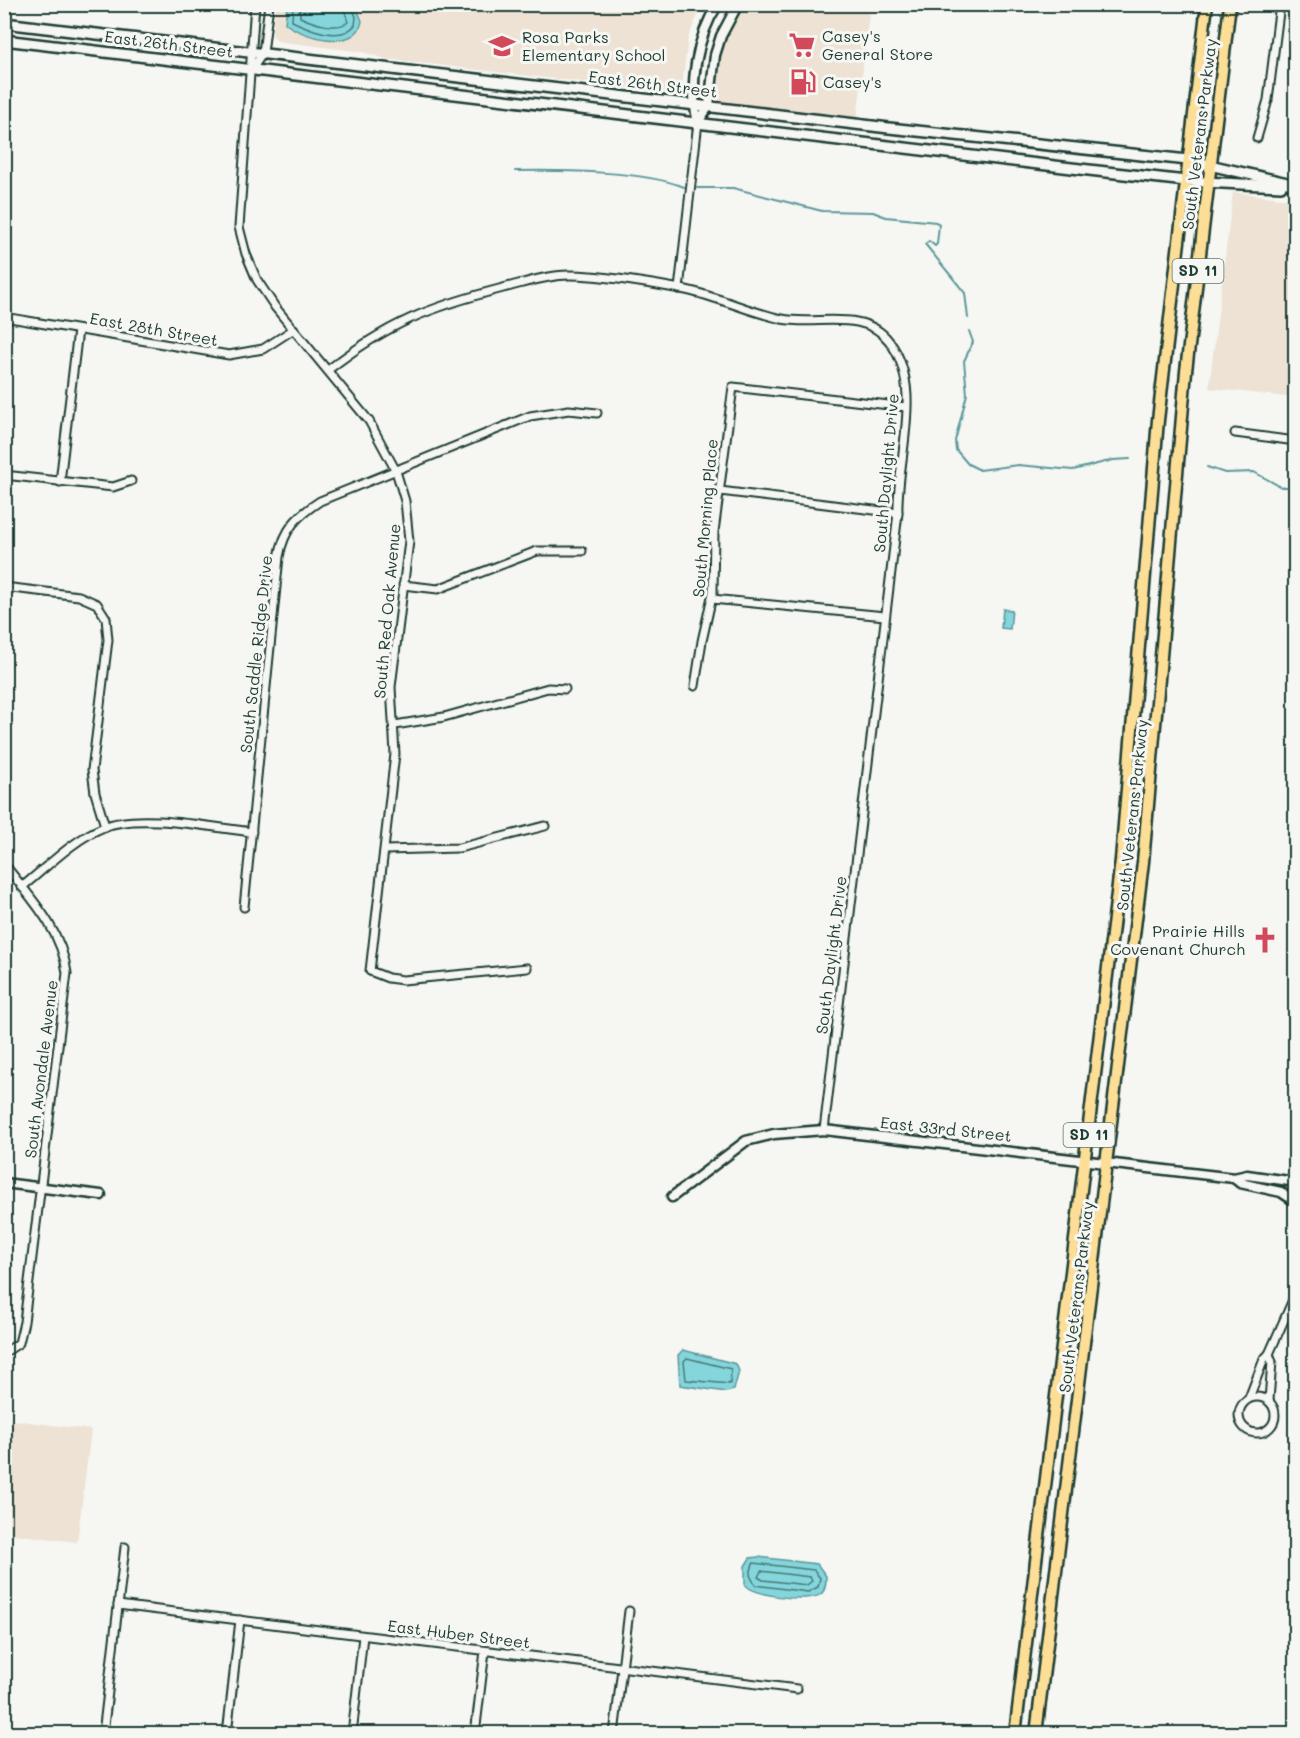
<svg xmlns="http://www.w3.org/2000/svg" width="1300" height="1738" viewBox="0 0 1300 1738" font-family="Mali,sans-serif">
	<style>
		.built { fill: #ede2d3 }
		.water { fill: #84d5dc; stroke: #5c9899; stroke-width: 1.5 }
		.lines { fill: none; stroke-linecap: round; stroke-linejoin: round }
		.shore { stroke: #477a77; stroke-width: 1.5 }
		.stream { stroke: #5c9899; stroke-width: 2 }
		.minor-casing { stroke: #1f3d34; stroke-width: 11 }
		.tertiary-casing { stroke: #1f3d34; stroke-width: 13 }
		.secondary-casing { stroke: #1f3d34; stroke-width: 14 }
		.trunk-casing { stroke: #1f3d34; stroke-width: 15 }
		.minor { stroke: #f6f6f2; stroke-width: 7 }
		.tertiary { stroke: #f6f6f2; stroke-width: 8 }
		.secondary { stroke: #f6f6f2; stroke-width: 9 }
		.trunk { stroke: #fdde96; stroke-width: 10 }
		.labels { text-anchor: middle; stroke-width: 6; stroke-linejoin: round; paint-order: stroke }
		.shield { fill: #f6f6f2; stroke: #60746d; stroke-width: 1.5 }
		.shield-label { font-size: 15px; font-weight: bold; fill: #1f3d34 }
		.poi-label { font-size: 16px; fill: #1f3d34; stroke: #f6f6f2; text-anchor: start }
		.street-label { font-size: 16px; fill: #1f3d34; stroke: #f6f6f2 }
	</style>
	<rect width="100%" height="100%" fill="#f6f6f2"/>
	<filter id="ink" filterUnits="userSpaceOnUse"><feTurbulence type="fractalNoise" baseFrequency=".0167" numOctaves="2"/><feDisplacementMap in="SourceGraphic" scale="12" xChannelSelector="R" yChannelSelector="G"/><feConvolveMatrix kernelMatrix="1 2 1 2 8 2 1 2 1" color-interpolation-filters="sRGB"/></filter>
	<g filter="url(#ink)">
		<g class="built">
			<polygon points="276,5 702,5 688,38 682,87 674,93 386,59 363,52 277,41 272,34"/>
			<polygon points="745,5 870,5 857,120 715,101 722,52 731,24"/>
			<polygon points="1233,192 1295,200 1295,398 1209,388"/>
			<polygon points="5,1419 91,1430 77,1542 5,1533"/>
		</g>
		<g class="water">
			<path d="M355,4L362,21C357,53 301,37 285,23L287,5Z"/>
			<polygon points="1003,609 1012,610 1010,629 1001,628"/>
			<polygon points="683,1350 736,1364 739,1371 734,1390 726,1392 680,1385 678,1355"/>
			<path d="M758,1557L817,1564L826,1576C826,1582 826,1590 821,1594C810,1603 751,1596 745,1584V1566L750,1558Z"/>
		</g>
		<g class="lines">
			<g class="shore">
				<path d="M293,4L292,21C309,29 341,43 355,25L356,17L351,4"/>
				<path d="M300,4V17C313,23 336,31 348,22L343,4"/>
				<polygon points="687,1358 731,1369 730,1384 686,1380 684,1361"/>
				<polygon points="753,1563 814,1570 820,1578 818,1587 808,1592 755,1585 750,1575"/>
				<polygon points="761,1571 810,1577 812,1581 807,1585 763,1580 758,1577"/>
			</g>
			<g class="stream">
				<path d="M515,171C559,170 645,171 684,187"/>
				<polyline points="697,188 733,188 822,211 873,212 886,217 936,222 939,225 937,244 935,246 929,241 925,244 965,293 968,318"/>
				<polyline points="969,331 973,342 964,361 967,394 955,441 956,450 968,464 980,470 1018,465 1073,470 1113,460 1130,459"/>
				<polyline points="1207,467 1225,473 1254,472 1281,487 1296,487"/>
			</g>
			<g class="minor-casing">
				<g id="minor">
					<polyline points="255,4 239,227 246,254 257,280 275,307 369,421 396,471 405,501 409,541 391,687 395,754 370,971 388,978 403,980 527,968"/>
					<polyline points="252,69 263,53 269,4"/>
					<polyline points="1257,138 1268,100 1280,4"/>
					<polyline points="679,289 698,122"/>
					<polyline points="4,317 229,355 263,349 294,329"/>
					<path d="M328,370C388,323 430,307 503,288C524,283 547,275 569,275C600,275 655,284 686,290C719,297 749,312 782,319C816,326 864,308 889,341C925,388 896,458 898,513L824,1130"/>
					<polyline points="1235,433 1296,441"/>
					<polyline points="4,475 113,487 131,481"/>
					<polyline points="60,482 78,330"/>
					<polyline points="720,491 898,513"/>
					<polyline points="403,585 438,589 537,551 582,551"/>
					<polyline points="4,587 79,596 97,604 106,618 108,640 92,770 95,793 105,826"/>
					<polyline points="712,599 885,616"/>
					<polyline points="4,602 6,587"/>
					<polyline points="695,686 702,641 713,592 714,532 733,387 906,407"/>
					<polyline points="395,725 444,717 548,688 565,689"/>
					<polyline points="385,850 459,848 545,826"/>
					<path d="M4,864C30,897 62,930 67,973L24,1322L19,1343L4,1353"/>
					<path d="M22,887C48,866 74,839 104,827C138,812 214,828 252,832"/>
					<path d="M244,907L279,557C284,529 297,516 320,501L530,416L569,410L597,413"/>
					<polyline points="1269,1354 1272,1362 1269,1400"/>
					<circle cx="1257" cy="1415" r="18"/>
					<polyline points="1249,1398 1264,1359 1269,1354 1296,1293"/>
					<polyline points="118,1605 797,1689"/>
					<polyline points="103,1734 125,1547"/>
					<polyline points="227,1734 240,1620"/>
					<polyline points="352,1734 363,1636"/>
					<polyline points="475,1734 485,1651"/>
					<polyline points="614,1734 629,1611"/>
				</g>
			</g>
			<g class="tertiary-casing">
				<g id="tertiary">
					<polyline points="698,122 709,106 715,55 721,36 738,4"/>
					<path d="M698,122C688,85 697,36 718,4"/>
					<polyline points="1234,1178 1240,1183 1281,1192 1296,1202"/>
					<polyline points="4,1183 101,1195"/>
					<polyline points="672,1197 746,1141 774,1134 824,1130 1234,1178 1247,1175 1296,1182"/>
				</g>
			</g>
			<g class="secondary-casing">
				<g id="secondary">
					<polyline points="4,23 889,128 1188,160 1296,185"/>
					<polyline points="4,40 1080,169 1186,181 1281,186"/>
				</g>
			</g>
			<g class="trunk-casing">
				<g id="trunk">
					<polyline points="1015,1734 1121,860 1158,420 1207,4"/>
					<polyline points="1036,1734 1143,862 1186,371 1230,4"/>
				</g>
			</g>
			<use href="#minor" class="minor"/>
			<use href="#tertiary" class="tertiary"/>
			<use href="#secondary" class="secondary"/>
			<use href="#trunk" class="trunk"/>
		</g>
	</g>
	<defs>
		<g id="supermarket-bare" transform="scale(2.07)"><path d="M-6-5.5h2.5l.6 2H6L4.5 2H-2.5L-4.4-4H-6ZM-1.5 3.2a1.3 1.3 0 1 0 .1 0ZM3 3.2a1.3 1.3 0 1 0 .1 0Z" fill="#d1495b" stroke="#f6f6f2" stroke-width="2.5" paint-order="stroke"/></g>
		<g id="school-bare" transform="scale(2.07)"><path d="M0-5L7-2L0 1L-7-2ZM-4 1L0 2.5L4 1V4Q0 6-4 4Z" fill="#d1495b" stroke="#f6f6f2" stroke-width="2.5" paint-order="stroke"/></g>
		<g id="fuel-bare" transform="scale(2.07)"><path d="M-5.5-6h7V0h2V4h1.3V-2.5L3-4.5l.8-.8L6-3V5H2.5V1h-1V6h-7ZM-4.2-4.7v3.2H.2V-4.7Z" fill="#d1495b" stroke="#f6f6f2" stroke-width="2.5" paint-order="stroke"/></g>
		<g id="church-bare" transform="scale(2.07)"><path d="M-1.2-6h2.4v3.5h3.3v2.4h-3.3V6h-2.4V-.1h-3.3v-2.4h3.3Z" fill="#d1495b" stroke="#f6f6f2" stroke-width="2.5" paint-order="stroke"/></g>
	</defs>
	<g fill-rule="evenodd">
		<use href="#supermarket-bare" x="802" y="45"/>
		<use href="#school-bare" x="502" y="46"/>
		<use href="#fuel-bare" x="803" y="82"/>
		<use href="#church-bare" x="1265" y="940"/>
	</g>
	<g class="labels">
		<g class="shield">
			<rect x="1172.5" y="259" width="51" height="24" rx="4.5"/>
			<rect x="1063.5" y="1123" width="51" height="24" rx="4.5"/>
		</g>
		<g class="shield-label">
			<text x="1198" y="276">SD 11</text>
			<text x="1089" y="1140">SD 11</text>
		</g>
		<g class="poi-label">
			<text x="822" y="42">Casey's<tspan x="822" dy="18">General Store</tspan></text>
			<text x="522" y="43">Rosa Parks<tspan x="522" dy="18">Elementary School</tspan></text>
			<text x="823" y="88">Casey's</text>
			<text x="1245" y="937" text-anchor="end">Prairie Hills<tspan x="1245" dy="18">Covenant Church</tspan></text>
		</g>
		<g class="street-label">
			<text transform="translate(169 44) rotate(7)" y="6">East 26th Street</text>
			<text transform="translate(653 84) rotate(7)" y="6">East 26th Street</text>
			<text transform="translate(1199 134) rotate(-83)" y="6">South Veterans Parkway</text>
			<text transform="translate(154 329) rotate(10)" y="6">East 28th Street</text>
			<text transform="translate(886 473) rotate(-85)" y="6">South Daylight Drive</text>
			<text transform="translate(705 518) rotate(-85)" y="6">South Morning Place</text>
			<text transform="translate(387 611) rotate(-85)" y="6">South Red Oak Avenue</text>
			<text transform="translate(256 654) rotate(-84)" y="6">South Saddle Ridge Drive</text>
			<text transform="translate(1132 815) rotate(-84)" y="6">South Veterans Parkway</text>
			<text transform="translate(831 955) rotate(-83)" y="6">South Daylight Drive</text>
			<text transform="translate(41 1069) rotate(-83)" y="6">South Avondale Avenue</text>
			<text transform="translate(946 1129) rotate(6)" y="6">East 33rd Street</text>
			<text transform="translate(1076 1297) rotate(-83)" y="6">South Veterans Parkway</text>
			<text transform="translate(459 1634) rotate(7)" y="6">East Huber Street</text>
		</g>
	</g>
	<rect width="1300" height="1738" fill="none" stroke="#f6f6f2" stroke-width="24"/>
	<rect x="12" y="12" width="1276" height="1714" fill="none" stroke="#1f3d34" stroke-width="2" filter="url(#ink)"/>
</svg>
